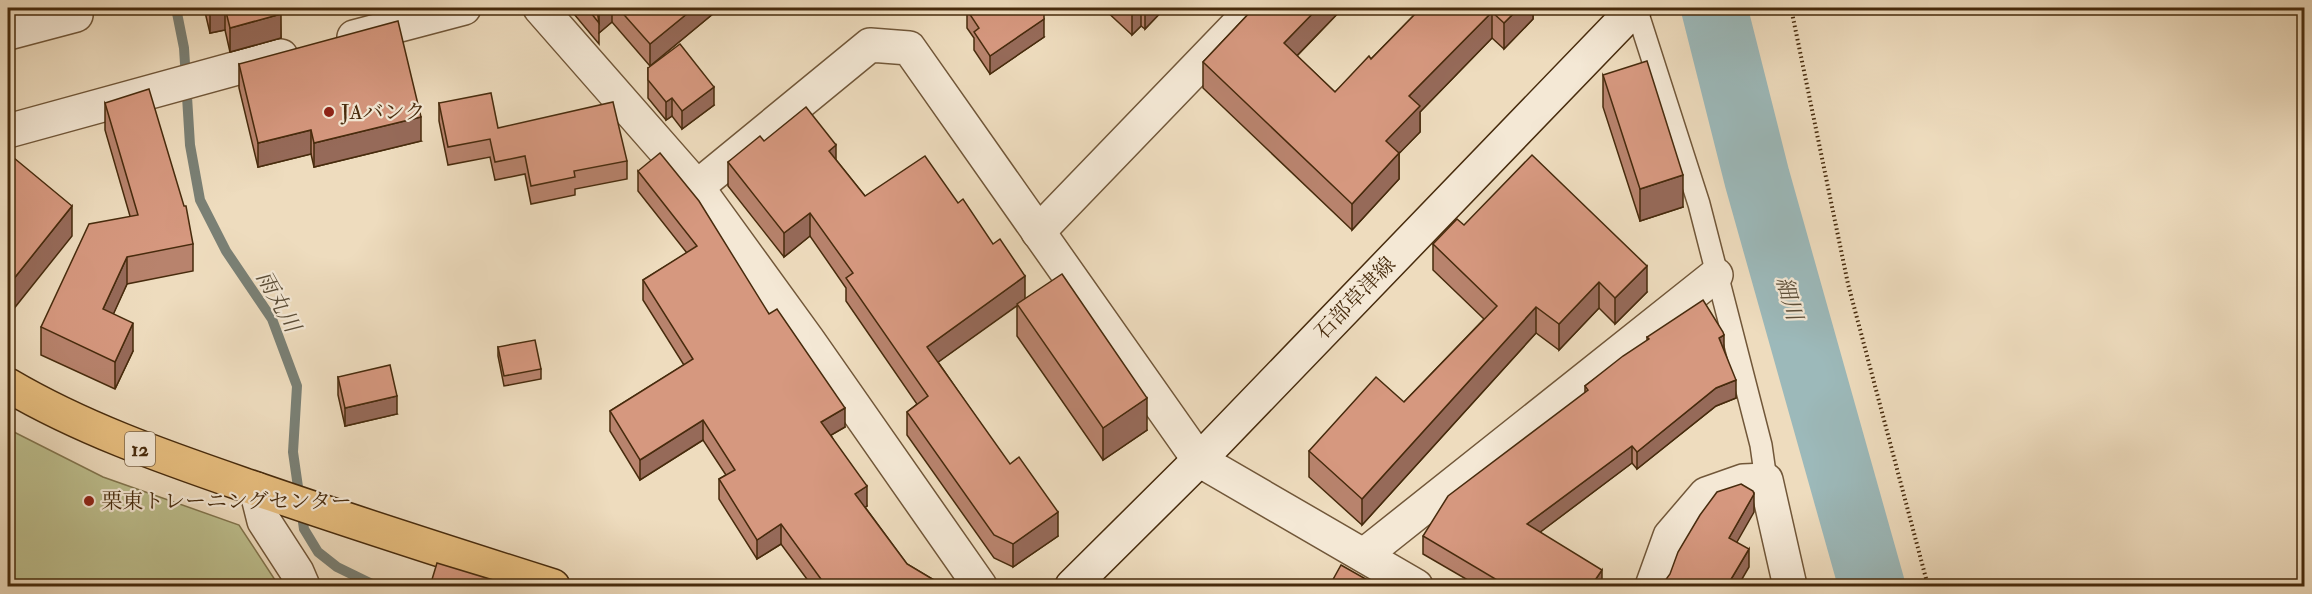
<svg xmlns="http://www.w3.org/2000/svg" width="2312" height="594" viewBox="0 0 2312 594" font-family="'IM FELL Double Pica','Noto Serif JP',serif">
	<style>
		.green { fill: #bdbf8e; stroke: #82754e; stroke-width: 1.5 }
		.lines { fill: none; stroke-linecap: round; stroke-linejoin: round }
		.stream { stroke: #7a8075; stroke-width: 10 }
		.river { stroke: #9cb9ba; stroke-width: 66 }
		.service-casing { stroke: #715739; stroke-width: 24 }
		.minor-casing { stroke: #715739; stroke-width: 36 }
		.secondary-casing { stroke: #472b0d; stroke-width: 36 }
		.primary-casing { stroke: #472b0d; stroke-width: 36 }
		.path { stroke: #472b0d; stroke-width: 4; stroke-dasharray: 1.5 3; stroke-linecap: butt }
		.service { stroke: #f4e8d5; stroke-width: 21 }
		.minor { stroke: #f4e8d5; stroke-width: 33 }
		.secondary { stroke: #f4e8d5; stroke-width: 33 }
		.primary { stroke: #e7be7f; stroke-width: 33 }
		.wall { fill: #b8836d; stroke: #472b0d; stroke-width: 1.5 }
		.shaded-wall { fill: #966a59; stroke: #472b0d; stroke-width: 1.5 }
		.building { fill: #d6987f; stroke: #472b0d; stroke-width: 1.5 }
		.poi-dot { fill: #8f2418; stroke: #f4e8d5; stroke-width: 2 }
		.labels { text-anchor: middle; stroke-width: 4.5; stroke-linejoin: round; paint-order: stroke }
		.shield { fill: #f4e8d5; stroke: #7b6449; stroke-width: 1.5 }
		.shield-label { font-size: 20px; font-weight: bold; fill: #472b0d }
		.poi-label { font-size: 21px; fill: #472b0d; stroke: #f4e8d5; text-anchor: start }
		.street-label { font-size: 21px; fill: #472b0d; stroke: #f4e8d5 }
		.water-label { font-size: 22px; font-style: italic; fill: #5c4e38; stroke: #f4e8d5 }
	</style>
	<rect width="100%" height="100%" fill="#eedcbe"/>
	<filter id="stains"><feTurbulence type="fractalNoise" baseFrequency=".00333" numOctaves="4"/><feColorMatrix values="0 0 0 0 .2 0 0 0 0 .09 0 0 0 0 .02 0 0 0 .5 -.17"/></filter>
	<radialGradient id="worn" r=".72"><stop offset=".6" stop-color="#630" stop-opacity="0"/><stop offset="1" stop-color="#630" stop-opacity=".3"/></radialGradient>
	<polygon class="green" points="8,429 103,477 239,525 279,586 8,586"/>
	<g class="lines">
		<polyline class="stream" points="176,8 184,48 190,145 200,200 226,251 272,319 297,386 293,452 304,529 318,552 337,567 376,586"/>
		<polyline class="river" points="1714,8 1757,178 1872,586"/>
		<g class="service-casing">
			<polyline id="service" points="1636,8 1699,204 1761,445 1766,480"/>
		</g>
		<g class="minor-casing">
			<g id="minor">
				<polyline points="540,8 697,187 808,340 980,586"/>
				<polyline points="8,33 76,15"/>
				<polyline points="354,37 464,8"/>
				<polyline points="8,131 281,56"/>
				<polyline points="697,187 870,45 909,48 1199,460 1416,586"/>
				<polyline points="1038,232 1254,8"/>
				<polyline points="256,489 264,521 297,572 303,586"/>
				<polyline points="1364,555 1716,275"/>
				<polyline points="1652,586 1670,536 1706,494 1743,481 1766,480 1790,586"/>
			</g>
		</g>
		<g class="secondary-casing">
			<polyline id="secondary" points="1072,586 1199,460 1635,8"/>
		</g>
		<g class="primary-casing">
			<path id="primary" d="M8,385C81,428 161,456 242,484C345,520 449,553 553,586"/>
		</g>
		<polyline class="path" points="1791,8 1848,284 1928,586"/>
		<use href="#service" class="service"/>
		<use href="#minor" class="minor"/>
		<use href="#secondary" class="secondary"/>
		<use href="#primary" class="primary"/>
	</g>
	<g class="wall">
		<polygon points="204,8 285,8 280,9 281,38 230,52 225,30 210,33"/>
		<polygon points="569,8 720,8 650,66 612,22 599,33 599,44"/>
		<polygon points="1103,8 1165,8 1145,29 1141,26 1132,35"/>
		<polygon points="1169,8 1180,8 1175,13"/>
		<polygon points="1254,8 1343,8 1297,56 1335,92 1371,59 1421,8 1533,8 1533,19 1504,49 1492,38 1420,112 1420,132 1399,153 1399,179 1352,230 1203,88 1203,62"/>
		<polygon points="967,10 1044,37 990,74 974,50 974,38 967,28"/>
		<polygon points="239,64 421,141 314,167 311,154 258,167 239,88"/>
		<polygon points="648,68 714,105 682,129 672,116 666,120 648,98"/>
		<polygon points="1603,75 1683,207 1640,221 1603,107"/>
		<polygon points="105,103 193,244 193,271 127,284 113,314 133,351 115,389 41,355 41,327 130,216 105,130"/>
		<polygon points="439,103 498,128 627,161 627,179 575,189 575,195 531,204 525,174 495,180 490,157 448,165 439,121"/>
		<polygon points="764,141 836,160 865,196 1025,299 1147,430 1103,460 1017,336 1017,305 938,362 1058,536 1013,567 994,558 907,435 907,412 917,404 846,301 846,288 810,236 784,257 728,186 728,162"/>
		<polygon points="638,171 769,314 845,427 831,435 867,506 865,507 907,564 944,586 812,586 781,544 757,559 719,499 719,479 726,475 703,440 640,480 610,431 610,411 684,365 643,300 643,280 687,253 638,191"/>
		<polygon points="1464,225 1647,292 1615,324 1599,308 1559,350 1536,333 1362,525 1309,477 1309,451 1404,402 1484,319 1433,270 1433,244"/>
		<polygon points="1647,337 1724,351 1736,398 1716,406 1637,469 1632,463 1540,532 1602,586 1478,586 1423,554 1423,536 1585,393 1585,386 1647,341"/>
		<polygon points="498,347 541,369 541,379 504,386 498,356"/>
		<polygon points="338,377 397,414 345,426 338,395"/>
	</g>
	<g class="shaded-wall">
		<polygon points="218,8 225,8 225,30 210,33 210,9"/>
		<polygon points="604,8 612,8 612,22 599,33 599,12"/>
		<polygon points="694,8 720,8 650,66 650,44"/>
		<polygon points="1137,8 1141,8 1141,26 1132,35 1132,13"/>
		<polygon points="1145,8 1165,8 1145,29"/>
		<polygon points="1175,8 1180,8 1175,13"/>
		<polygon points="1318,8 1343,8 1284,69 1284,43"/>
		<polygon points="1519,8 1533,8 1533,19 1504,49 1504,23"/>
		<polygon points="1492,12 1492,38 1420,112 1420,132 1386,167 1386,141 1409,96"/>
		<polygon points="281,14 281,38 230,52 230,28"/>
		<polygon points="1044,19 1044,37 990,74 990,56"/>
		<polygon points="714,87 714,105 682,129 682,111"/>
		<polygon points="672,98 672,116 666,120 666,102"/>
		<polygon points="421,117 421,141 314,167 314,143"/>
		<polygon points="311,130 311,154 258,167 258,143"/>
		<polygon points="836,145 836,169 829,151"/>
		<polygon points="1399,153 1399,179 1352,230 1352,204"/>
		<polygon points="1683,175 1683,207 1640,221 1640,189"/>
		<polygon points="72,206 72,236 8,316 8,286"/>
		<polygon points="810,213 810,236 784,257 784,233"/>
		<polygon points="127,257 127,284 103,337 103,309"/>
		<polygon points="1647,266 1647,292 1615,324 1615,298"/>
		<polygon points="1025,276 1025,300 927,370 927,347"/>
		<polygon points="1599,282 1599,308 1559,350 1559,324"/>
		<polygon points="1536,307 1536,333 1362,525 1362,499"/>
		<polygon points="133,323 133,351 115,389 115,362"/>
		<polygon points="1724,335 1724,353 1719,338"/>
		<polygon points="1736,380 1736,398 1716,406 1637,469 1637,452 1716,388"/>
		<polygon points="397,396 397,414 345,426 345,408"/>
		<polygon points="1147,398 1147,430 1103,460 1103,428"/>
		<polygon points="845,408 845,427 821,441 821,422"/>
		<polygon points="703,420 703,440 640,480 640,460"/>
		<polygon points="1632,446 1632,463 1527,542 1527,524"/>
		<polygon points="867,486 867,506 855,514 855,494"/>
		<polygon points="1754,494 1754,512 1729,556 1729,538"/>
		<polygon points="1058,512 1058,536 1013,567 1013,544"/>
		<polygon points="781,524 781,544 757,559 757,540"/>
		<polygon points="1749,549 1749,567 1738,586 1727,586"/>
		<polygon points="1602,570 1602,586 1591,586"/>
	</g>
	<g class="building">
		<polygon points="225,8 279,8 281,14 230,28"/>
		<polygon points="587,8 604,8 599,12 597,10 599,23"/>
		<polygon points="618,8 694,8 650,44"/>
		<polygon points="971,8 1044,8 1044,19 990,56 974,32 979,28 967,10"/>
		<polygon points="1126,8 1137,8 1132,13"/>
		<polygon points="1254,8 1318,8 1284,43 1335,92 1369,56 1371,59 1421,8 1519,8 1504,23 1492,12 1409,96 1420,106 1386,141 1399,153 1352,204 1203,62"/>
		<polygon points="398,21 421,117 314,143 311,130 258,143 239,64"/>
		<polygon points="680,44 714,87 682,111 672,98 666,102 648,80 648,68"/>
		<polygon points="1647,61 1683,175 1640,189 1603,75"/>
		<polygon points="149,89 184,206 186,206 193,244 127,257 103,309 133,323 115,362 41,327 89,224 138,215 105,103"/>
		<polygon points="491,93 498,128 613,102 627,161 574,171 575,177 531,186 525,156 495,162 490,139 448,147 439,103"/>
		<polygon points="806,107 836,145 829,151 865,196 925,156 958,203 963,199 993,244 1000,239 1025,276 927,347 1010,464 1019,457 1058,512 1013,544 994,535 907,412 928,396 846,278 853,273 810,213 784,233 728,162 760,136 764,141"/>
		<polygon points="8,153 72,206 8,286"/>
		<polygon points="660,153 699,201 769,314 777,309 845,408 821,422 867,486 855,494 907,564 944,586 826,586 781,524 757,540 719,479 735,470 703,420 640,460 610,411 693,359 643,280 697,246 638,171"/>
		<polygon points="1532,155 1647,266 1615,298 1599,282 1559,324 1536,307 1362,499 1309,451 1376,377 1404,402 1497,306 1433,244 1457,219 1464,225"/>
		<polygon points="1062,274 1147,398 1103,428 1017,304"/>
		<polygon points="1703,300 1723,332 1724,335 1719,338 1736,380 1716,388 1637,452 1632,446 1527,524 1602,570 1591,586 1507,586 1423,536 1448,496 1588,390 1585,386 1623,356 1649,339 1647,337"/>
		<polygon points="535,340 541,369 504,376 498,347"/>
		<polygon points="390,365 397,396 345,408 338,377"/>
		<polygon points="1741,484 1753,491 1754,494 1729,538 1749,549 1727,586 1663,586 1664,582 1670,574 1678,552 1700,515 1717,492"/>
		<polygon points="437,563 513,586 430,586"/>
		<polygon points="1341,565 1378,586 1324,586 1327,581 1331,583"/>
		<polygon points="357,581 365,586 342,586"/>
		<polygon points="518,583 529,586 517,586"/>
	</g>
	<g class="poi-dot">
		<circle cx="329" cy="112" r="6"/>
		<circle cx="89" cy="501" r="6"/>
	</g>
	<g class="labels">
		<rect class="shield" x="125" y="432" width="30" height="34" rx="4.5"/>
		<g class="shield-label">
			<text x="140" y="456">12</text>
		</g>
		<g class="poi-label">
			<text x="341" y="119">JAバンク</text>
			<text x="101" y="508">栗東トレーニングセンター</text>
		</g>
		<g class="street-label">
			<text transform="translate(1355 298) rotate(-46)" y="7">石部草津線</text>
		</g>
		<g class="water-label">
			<text transform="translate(1790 298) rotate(74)" y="8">細川</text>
			<text transform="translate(279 301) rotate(61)" y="8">雨丸川</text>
		</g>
	</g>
	<rect width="2312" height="594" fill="none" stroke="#eedcbe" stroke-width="30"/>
	<rect x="9" y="9" width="2294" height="576" fill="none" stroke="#472b0d" stroke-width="3"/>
	<rect x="15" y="15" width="2282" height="564" fill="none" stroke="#472b0d" stroke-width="1.5"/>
	<rect width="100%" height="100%" filter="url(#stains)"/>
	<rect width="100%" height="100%" fill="url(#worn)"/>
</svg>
